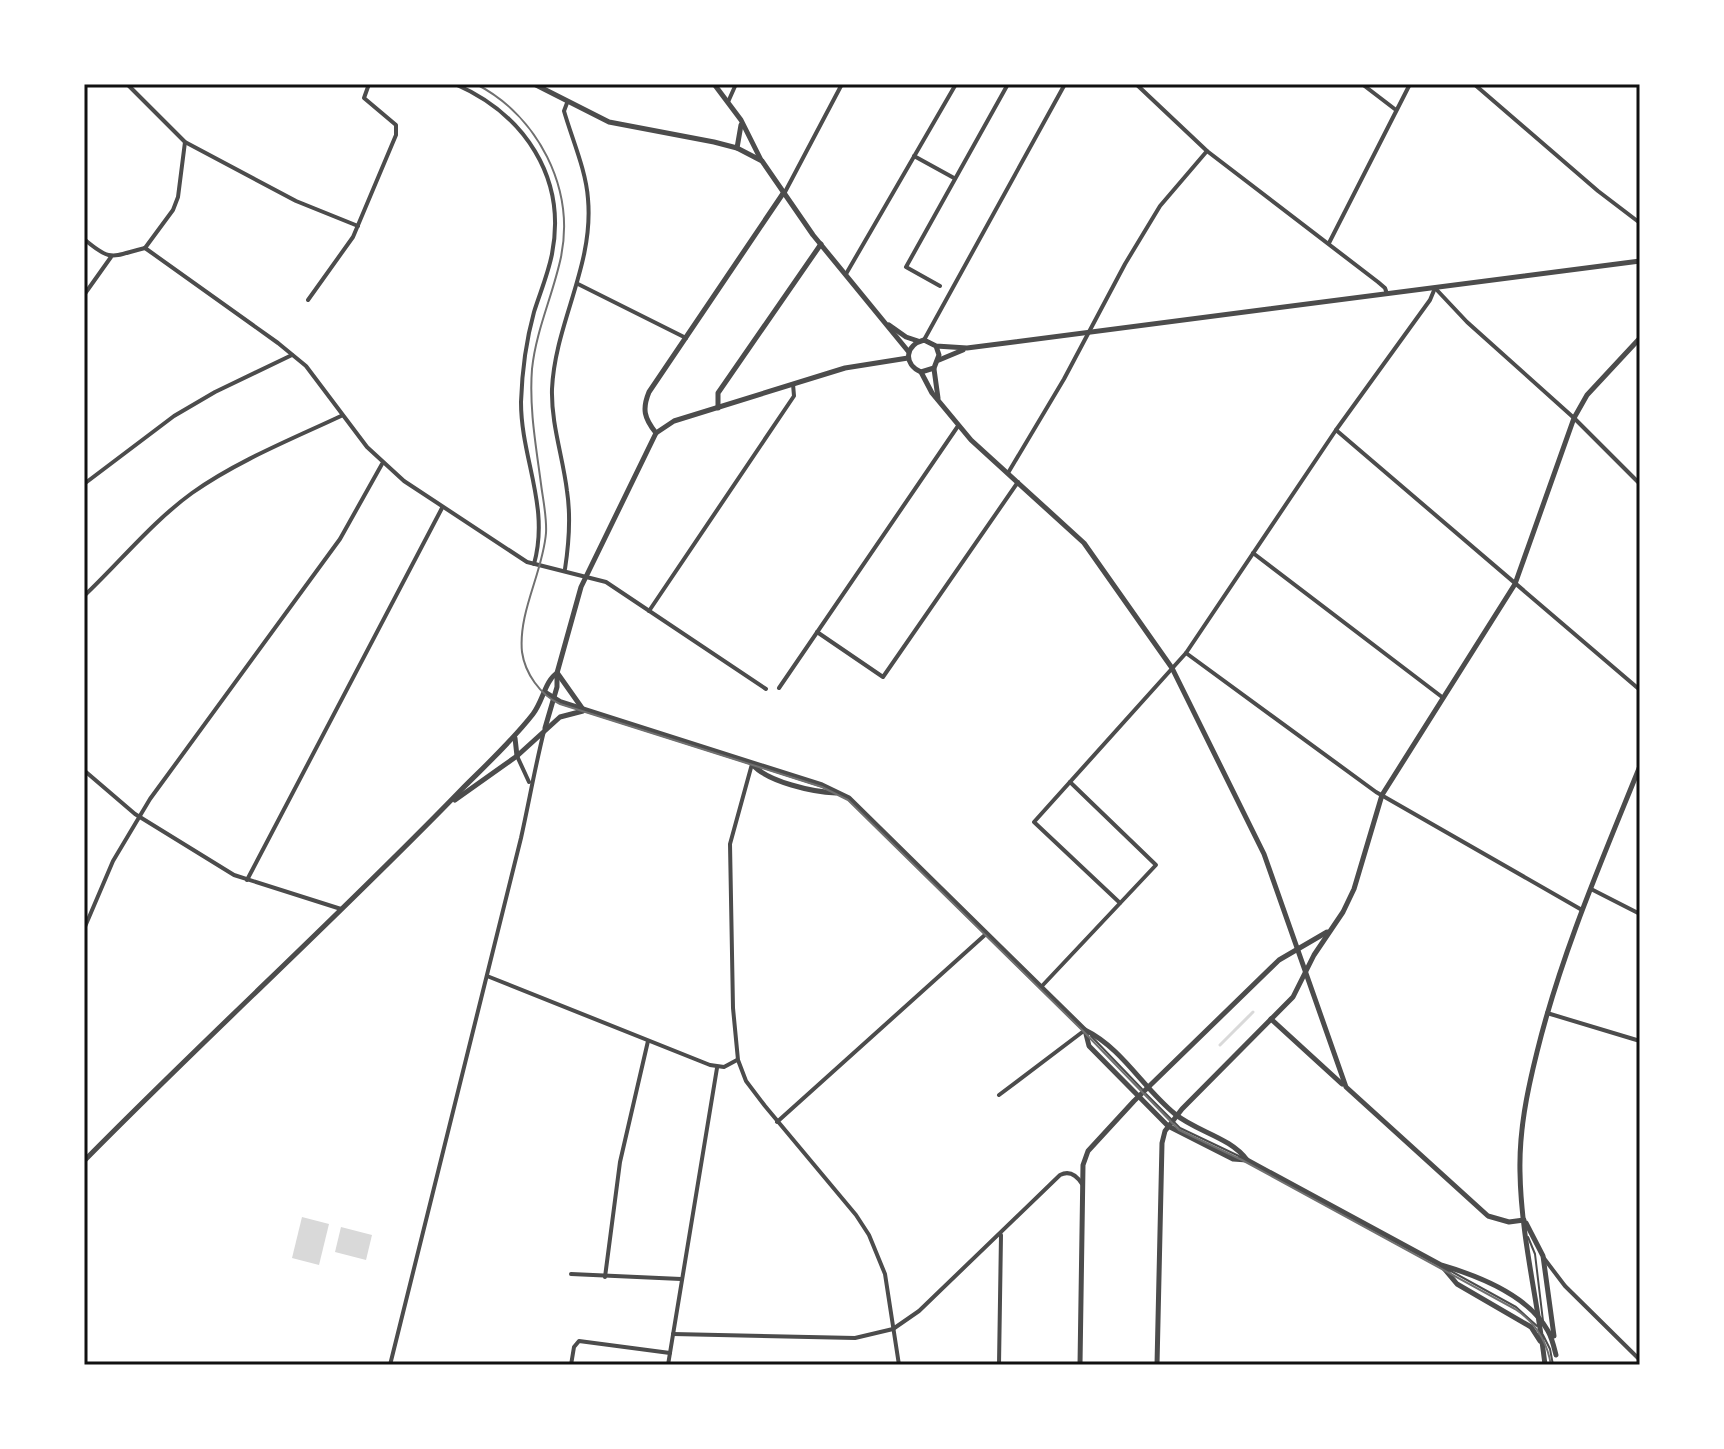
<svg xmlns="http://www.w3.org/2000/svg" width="1724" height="1449" viewBox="0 0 1724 1449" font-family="Arial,sans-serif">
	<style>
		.water { fill: #d9d9d9 }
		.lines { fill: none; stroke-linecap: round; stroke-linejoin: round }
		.stream { stroke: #d9d9d9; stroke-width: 3 }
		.service { stroke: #4c4c4c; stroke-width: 2 }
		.minor { stroke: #4c4c4c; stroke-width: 4 }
		.tertiary { stroke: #4c4c4c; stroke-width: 5 }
		.tram { stroke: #707070; stroke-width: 2 }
		.neatline { fill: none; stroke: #111; stroke-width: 3 }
	</style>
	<rect width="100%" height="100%" fill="#fff"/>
	<g class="water">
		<polygon points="302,1217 329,1224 319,1265 292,1258"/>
		<polygon points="341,1227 372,1235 366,1260 335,1252"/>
	</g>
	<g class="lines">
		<polyline class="stream" points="1220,1045 1253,1012"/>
		<g class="service">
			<polyline points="1091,1036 1142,1089"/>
			<polyline points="1146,1094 1180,1128 1243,1158"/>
			<polyline points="1528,1237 1535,1254 1543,1321"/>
			<polyline points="1449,1270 1516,1307 1537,1326"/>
			<polyline points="1543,1335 1550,1349 1553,1365"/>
		</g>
		<g class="minor">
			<polyline points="127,84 185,142 296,201 358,226"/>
			<path d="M455,84C524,114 567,177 552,254C548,274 540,293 534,312C526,341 522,372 521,402C521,459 550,506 534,564"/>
			<polyline points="1136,84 1207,151 1378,282 1385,288 1387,294"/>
			<polyline points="1362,84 1396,110"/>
			<polyline points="1474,84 1598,191 1640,223"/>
			<polyline points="728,102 736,84"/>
			<polyline points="914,156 954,178"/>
			<polyline points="785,192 842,84"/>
			<path d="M84,239C112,263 112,256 145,248"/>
			<polyline points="1329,243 1410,84"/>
			<polyline points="145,248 278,343 306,366 367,447 404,481 527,562 606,582 766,689"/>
			<polyline points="145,248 173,210 178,197 185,142"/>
			<polyline points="846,274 956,84"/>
			<polyline points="578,284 686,338"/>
			<polyline points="940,286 906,267 1008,84"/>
			<polyline points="1435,288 1467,322 1574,418 1640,484"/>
			<polyline points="84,295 111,257"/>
			<polyline points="308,300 353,237 396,135 396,125 364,98 369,84"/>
			<polyline points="924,340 1065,84"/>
			<polyline points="1336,430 1640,690"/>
			<polyline points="1008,473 1064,379 1125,264 1160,206 1207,151"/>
			<polyline points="84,484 174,416 215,392 292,355"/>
			<polyline points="1253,553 1442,697"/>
			<path d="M565,569C569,543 571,517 567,491C563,457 551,424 552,389C555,323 594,266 588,199C586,170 572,139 564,111L567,103"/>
			<path d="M84,596C120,562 152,522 192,493C237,461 292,439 341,416"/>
			<polyline points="649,611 794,396 793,384"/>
			<polyline points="817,632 883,677 1018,482"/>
			<polyline points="1186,653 1376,792 1582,910"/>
			<polyline points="779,688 958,426"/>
			<polyline points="517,756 529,782"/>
			<polyline points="752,764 730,844 733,1008 738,1060 746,1081 765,1106 856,1215 869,1235 885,1274 899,1365"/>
			<polyline points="86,772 135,814 234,875 341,909"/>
			<polyline points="247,880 442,508"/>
			<polyline points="1591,889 1640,914"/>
			<polyline points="1120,903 1034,822 1186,653 1336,430 1430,300 1435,288"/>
			<polyline points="84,929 113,861 150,799 340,539 382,464"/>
			<polyline points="487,976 710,1065 724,1067 737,1060"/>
			<polyline points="1042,986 1156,865 1070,782"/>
			<polyline points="1547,1013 1640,1041"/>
			<polyline points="999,1095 1085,1030"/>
			<polyline points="777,1122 986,934"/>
			<polyline points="1543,1257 1565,1286 1640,1360"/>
			<polyline points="571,1274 681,1279"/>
			<polyline points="605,1277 620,1162 648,1041"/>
			<path d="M673,1334L855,1338L893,1329L919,1311L1060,1175C1070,1170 1077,1176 1082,1184"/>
			<path d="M390,1365L521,838C529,802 535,767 544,731"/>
			<polyline points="571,1365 574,1347 579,1341 670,1353"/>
			<polyline points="668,1365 717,1068"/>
			<polyline points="999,1365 1001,1235"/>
		</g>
		<g class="tertiary">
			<polyline points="534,84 609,122 714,142 737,148 762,161 813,235 908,351"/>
			<polyline points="714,84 741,120 761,160"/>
			<polyline points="737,148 741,125"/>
			<polyline points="889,325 906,337 918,341"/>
			<path d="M936,346L939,355L934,368L921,372C903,364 905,345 924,340L936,346L967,348L1640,261"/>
			<polyline points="939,360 963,350"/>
			<polyline points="934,369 938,398"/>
			<polyline points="921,372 932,393 971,440 1084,543 1172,668 1264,854 1346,1087 1488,1216 1509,1222 1524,1220"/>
			<polyline points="718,408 718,393 821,244"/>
			<path d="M656,433C644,418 642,409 649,392L784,192"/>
			<polyline points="558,674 582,708"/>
			<path d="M545,692L561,702L822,785L849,798L1085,1030C1122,1048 1143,1088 1175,1114C1197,1132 1230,1137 1247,1160"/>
			<polyline points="545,728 557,687 557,673"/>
			<polyline points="515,738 517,756"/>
			<path d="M753,765C768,782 813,792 836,793"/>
			<polyline points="455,800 517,756 560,717 583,711"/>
			<polyline points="1271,1019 1342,1084"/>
			<path d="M1085,1030L1089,1046L1168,1126L1233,1159L1247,1160L1441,1265C1479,1276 1528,1295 1548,1331C1552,1338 1554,1347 1556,1355"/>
			<path d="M84,1161C208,1035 339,916 462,789C486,765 512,741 533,714C543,701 545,681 557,673L581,587L656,433L674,421L845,368L908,358"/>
			<polyline points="1526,1223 1543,1256 1554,1336"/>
			<polyline points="1442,1266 1457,1284 1531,1327 1540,1341"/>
			<polyline points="1080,1365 1083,1165 1088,1151 1134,1101 1279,960 1327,932"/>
			<polyline points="1157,1365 1162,1143 1165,1131 1182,1109 1293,997 1314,955 1343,912 1354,889 1382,795 1515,584 1574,418 1587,395 1640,338"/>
			<path d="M1545,1365C1538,1301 1521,1237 1520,1172C1519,1131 1527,1092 1537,1052C1561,954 1602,860 1640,766"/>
		</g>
		<path class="tram" d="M476,84C538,116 575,188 561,257C553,295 536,330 532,369C529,408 536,446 541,484C543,500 547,517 546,533C543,572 518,612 522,652C525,673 540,695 560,704L822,787L848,800L1083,1031L1179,1130L1242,1160L1515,1309C1535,1322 1547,1341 1551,1365"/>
	</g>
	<rect width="1724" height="1449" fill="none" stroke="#ffffff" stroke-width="172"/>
	<rect x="86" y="86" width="1552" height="1277" class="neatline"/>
</svg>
